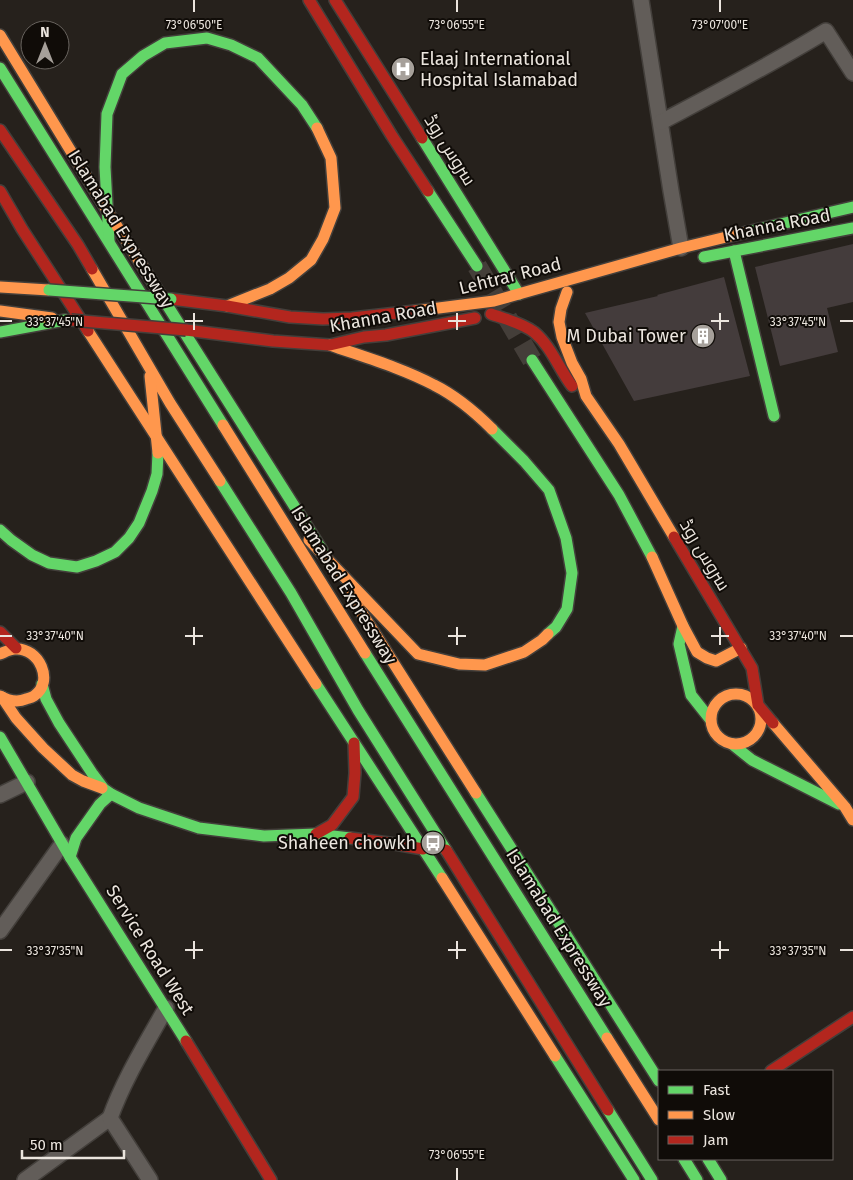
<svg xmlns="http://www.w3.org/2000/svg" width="853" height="1180" viewBox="0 0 853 1180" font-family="'Fira Sans',Cairo,sans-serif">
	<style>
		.building { fill: #443c3c }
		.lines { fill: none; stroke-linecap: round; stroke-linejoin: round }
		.secondary-tunnel { stroke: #443e39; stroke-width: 20; stroke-dasharray: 20 10; stroke-linecap: butt }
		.street-casing { stroke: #433f3b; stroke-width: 18 }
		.fast-casing { stroke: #433f3b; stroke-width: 14 }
		.slow-casing { stroke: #433f3b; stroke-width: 14 }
		.jam-casing { stroke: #433f3b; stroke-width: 14 }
		.street { stroke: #625d59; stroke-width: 15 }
		.fast { stroke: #63d668; stroke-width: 11 }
		.slow { stroke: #ff974d; stroke-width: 11 }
		.jam { stroke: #b3261e; stroke-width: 11 }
		.fast-bridge-casing { stroke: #433f3b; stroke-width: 14; stroke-linecap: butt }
		.jam-bridge-casing { stroke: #433f3b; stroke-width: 14; stroke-linecap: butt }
		.fast-bridge { stroke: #63d668; stroke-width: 11 }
		.jam-bridge { stroke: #b3261e; stroke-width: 11 }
		.ticks { fill: none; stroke: #ebe5de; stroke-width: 2 }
		.labels { text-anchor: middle; stroke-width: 4; stroke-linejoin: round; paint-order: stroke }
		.poi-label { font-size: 18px; fill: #ebe5de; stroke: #100c08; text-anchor: end }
		.street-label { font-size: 18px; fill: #ebe5de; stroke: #100c08 }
		.ticks-label { font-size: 12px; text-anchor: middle; fill: #ebe5de; stroke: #100c08; stroke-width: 4; stroke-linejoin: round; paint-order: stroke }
	</style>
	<rect width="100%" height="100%" fill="#26211c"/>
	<g class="building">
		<polygon points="853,244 853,302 827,308 838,352 780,366 755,267"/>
		<polygon points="724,277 750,376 634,401 585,313 658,296 657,295"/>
	</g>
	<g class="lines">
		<polyline class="secondary-tunnel" points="477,266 532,360"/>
		<g class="street-casing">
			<g id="street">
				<polyline points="641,0 671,191 681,248"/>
				<path d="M661,122C716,93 772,64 826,31L853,73"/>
				<polyline points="0,795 27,782"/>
				<polyline points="0,931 62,844"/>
				<polyline points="25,1180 110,1118"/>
				<path d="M150,1180L110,1118C124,1079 146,1044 166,1008"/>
			</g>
		</g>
		<g class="fast-casing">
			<g id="fast">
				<polyline points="0,68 223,425"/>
				<polyline points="422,138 519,294"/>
				<polyline points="428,191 477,266"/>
				<polyline points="747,232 853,207"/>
				<polyline points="109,241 105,167 107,114 122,74 143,56 165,43 207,38 231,45 258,58 302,105 317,128"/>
				<polyline points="734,251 774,416"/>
				<polyline points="704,257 853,228"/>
				<polyline points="150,278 322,550"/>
				<polyline points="0,332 65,320"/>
				<polyline points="532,360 619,495 652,557"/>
				<polyline points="492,429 524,461 549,490 566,538 572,573 567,609 556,627 548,634"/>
				<polyline points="220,481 291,593 358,710 446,850"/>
				<polyline points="0,530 11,540 32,555 49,563 77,567 96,561 115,552 129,538 139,523 152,491 157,474 158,453"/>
				<polyline points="683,626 679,644 691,695 710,719"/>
				<polyline points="365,653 607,1038"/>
				<polyline points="42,684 46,699 59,723 92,773 104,789 111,794 139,808 199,828 264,836 316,834 350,838"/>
				<polyline points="316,684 442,878"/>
				<polyline points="0,737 70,857 186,1041"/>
				<polyline points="732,744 752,760 839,804"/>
				<polyline points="476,793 659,1081"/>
				<polyline points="70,857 76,838 100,804 111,794"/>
				<polyline points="555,1056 634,1180"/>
				<polyline points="608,1110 652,1180"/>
				<polyline points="684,1159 697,1180"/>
				<polyline points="708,1159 721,1180"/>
			</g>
		</g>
		<g class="slow-casing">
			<g id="slow">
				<polyline points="0,35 108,212 150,278"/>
				<polyline points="92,269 170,403 220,481"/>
				<polyline points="0,287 49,290"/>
				<polyline points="567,292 561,309 559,322 562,337 572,363 581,379 586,396 619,444 674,537"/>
				<polyline points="227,306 270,289 289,278 311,260 323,239 335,208 331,158 317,128"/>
				<polyline points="0,311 52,318"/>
				<polyline points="415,311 494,301 681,248 747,232"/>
				<polyline points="88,331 316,684"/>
				<path d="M330,345C364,357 402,368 434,385C456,396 475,412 492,429"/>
				<polyline points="150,376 158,453"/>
				<polyline points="223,425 365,653"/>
				<polyline points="309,540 418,654 459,664 485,665 524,652 542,640 548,634"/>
				<polyline points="652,557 683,626 697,652 707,658 716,661 741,648"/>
				<polyline points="351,596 476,793"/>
				<path d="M0,654C5,652 10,649 15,649C39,647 55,682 34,696C31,698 29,698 26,699C17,703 9,701 0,696"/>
				<circle cx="736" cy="719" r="25"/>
				<polyline points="2,697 16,718 43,748 72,775 83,781 102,788"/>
				<polyline points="773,723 845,807 853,820"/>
				<polyline points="442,878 555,1056"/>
				<polyline points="607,1038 659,1120"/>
			</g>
		</g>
		<g class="jam-casing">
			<g id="jam">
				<polyline points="309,0 392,136 428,191"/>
				<polyline points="335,0 422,138"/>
				<polyline points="0,130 78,245 92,269"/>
				<polyline points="0,191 22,229 88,331"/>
				<polyline points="171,299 227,306 290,317 323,319 352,318 415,311"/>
				<path d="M491,314C505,319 522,323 534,332C551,346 559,369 572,386"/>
				<polyline points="186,330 273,341 330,345 364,337 386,335 475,318"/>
				<polyline points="674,537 752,668 758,705 773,723"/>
				<polyline points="0,632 16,648"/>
				<polyline points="316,834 332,825 353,797 355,773 354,743"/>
				<polyline points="350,838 389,843 423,849"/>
				<polyline points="446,850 608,1110"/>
				<polyline points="186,1041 271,1180"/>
				<polyline points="771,1071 853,1017"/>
			</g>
		</g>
		<use href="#street" class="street"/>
		<use href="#fast" class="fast"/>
		<use href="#slow" class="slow"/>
		<use href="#jam" class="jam"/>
		<g class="fast-bridge-casing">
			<polyline id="fast-bridge" points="49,290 171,299"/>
		</g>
		<g class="jam-bridge-casing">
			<polyline id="jam-bridge" points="71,320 186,330"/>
		</g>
		<use href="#fast-bridge" class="fast-bridge"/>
		<use href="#jam-bridge" class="jam-bridge"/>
	</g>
	<path class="ticks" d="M194,0V12M457,0V12M720,0V12M194,313V330M457,313V330M720,313V330M0,321H12M185,321H203M448,321H466M711,321H729M840,321H853M194,627V645M457,627V645M720,627V645M0,636H12M185,636H203M448,636H466M711,636H729M840,636H853M194,941V959M457,941V959M720,941V959M0,950H12M185,950H203M448,950H466M711,950H729M840,950H853M457,1168V1180"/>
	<defs>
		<g id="hospital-disc" transform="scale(1.25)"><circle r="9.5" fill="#a6a09a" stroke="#100c08"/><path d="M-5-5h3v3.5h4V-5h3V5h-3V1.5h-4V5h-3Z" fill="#fff"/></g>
		<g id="building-disc" transform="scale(1.25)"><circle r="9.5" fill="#a6a09a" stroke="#100c08"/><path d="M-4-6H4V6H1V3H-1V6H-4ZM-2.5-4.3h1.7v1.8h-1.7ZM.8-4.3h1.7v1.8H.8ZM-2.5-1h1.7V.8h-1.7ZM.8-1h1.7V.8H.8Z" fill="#fff"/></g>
		<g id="bus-disc" transform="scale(1.25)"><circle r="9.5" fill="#a6a09a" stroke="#100c08"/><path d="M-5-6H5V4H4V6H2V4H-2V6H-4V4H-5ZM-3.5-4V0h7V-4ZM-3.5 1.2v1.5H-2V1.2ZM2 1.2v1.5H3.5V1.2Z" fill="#fff"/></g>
	</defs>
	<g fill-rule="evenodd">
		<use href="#hospital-disc" x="403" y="69"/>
		<use href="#building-disc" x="703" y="336"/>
		<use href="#bus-disc" x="433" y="843"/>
	</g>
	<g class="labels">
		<g class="poi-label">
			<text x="420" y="65" text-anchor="start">Elaaj International<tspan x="420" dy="21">Hospital Islamabad</tspan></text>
			<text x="686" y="342">M Dubai Tower</text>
			<text x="416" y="849">Shaheen chowkh</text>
		</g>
		<g class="street-label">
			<text transform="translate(450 150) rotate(58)" y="6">سروس روڈ</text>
			<text transform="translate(777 225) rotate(-11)" y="6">Khanna Road</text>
			<text transform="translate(121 229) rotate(58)" y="6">Islamabad Expressway</text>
			<text transform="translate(510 276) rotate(-14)" y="6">Lehtrar Road</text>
			<text transform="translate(383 317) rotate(-10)" y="6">Khanna Road</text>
			<text transform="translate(705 555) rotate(59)" y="6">سروس روڈ</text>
			<text transform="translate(344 585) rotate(58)" y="6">Islamabad Expressway</text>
			<text transform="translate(559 928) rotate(58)" y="6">Islamabad Expressway</text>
			<text transform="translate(150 950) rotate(58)" y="6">Service Road West</text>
		</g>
	</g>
	<g class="ticks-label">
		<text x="194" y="29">73°06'50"E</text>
		<text x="457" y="29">73°06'55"E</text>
		<text x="720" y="29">73°07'00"E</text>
		<text x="55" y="326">33°37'45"N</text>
		<text x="798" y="326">33°37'45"N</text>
		<text x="55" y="640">33°37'40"N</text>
		<text x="798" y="640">33°37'40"N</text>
		<text x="55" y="955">33°37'35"N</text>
		<text x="798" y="955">33°37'35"N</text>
		<text x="457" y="1159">73°06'55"E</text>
	</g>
	<rect x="658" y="1070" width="175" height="90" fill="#100c08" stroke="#68635e"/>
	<rect x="668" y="1086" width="25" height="8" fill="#63d668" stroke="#68635e"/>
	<text x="703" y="1095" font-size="15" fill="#ebe5de">Fast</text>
	<rect x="668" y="1111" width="25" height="8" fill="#ff974d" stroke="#68635e"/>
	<text x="703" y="1120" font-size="15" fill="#ebe5de">Slow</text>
	<rect x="668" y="1136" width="25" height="8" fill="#b3261e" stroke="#68635e"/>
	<text x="703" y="1145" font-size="15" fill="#ebe5de">Jam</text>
	<g transform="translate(45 45)"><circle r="24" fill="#100c08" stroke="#68635e"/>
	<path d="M0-4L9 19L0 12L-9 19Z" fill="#a6a09a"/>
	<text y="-8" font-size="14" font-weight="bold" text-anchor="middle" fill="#ebe5de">N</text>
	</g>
	<path d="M22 1150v8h102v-8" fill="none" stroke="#ebe5de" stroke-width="2.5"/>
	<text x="30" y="1150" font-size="15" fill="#ebe5de" stroke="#100c08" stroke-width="4" paint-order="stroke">50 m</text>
</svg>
